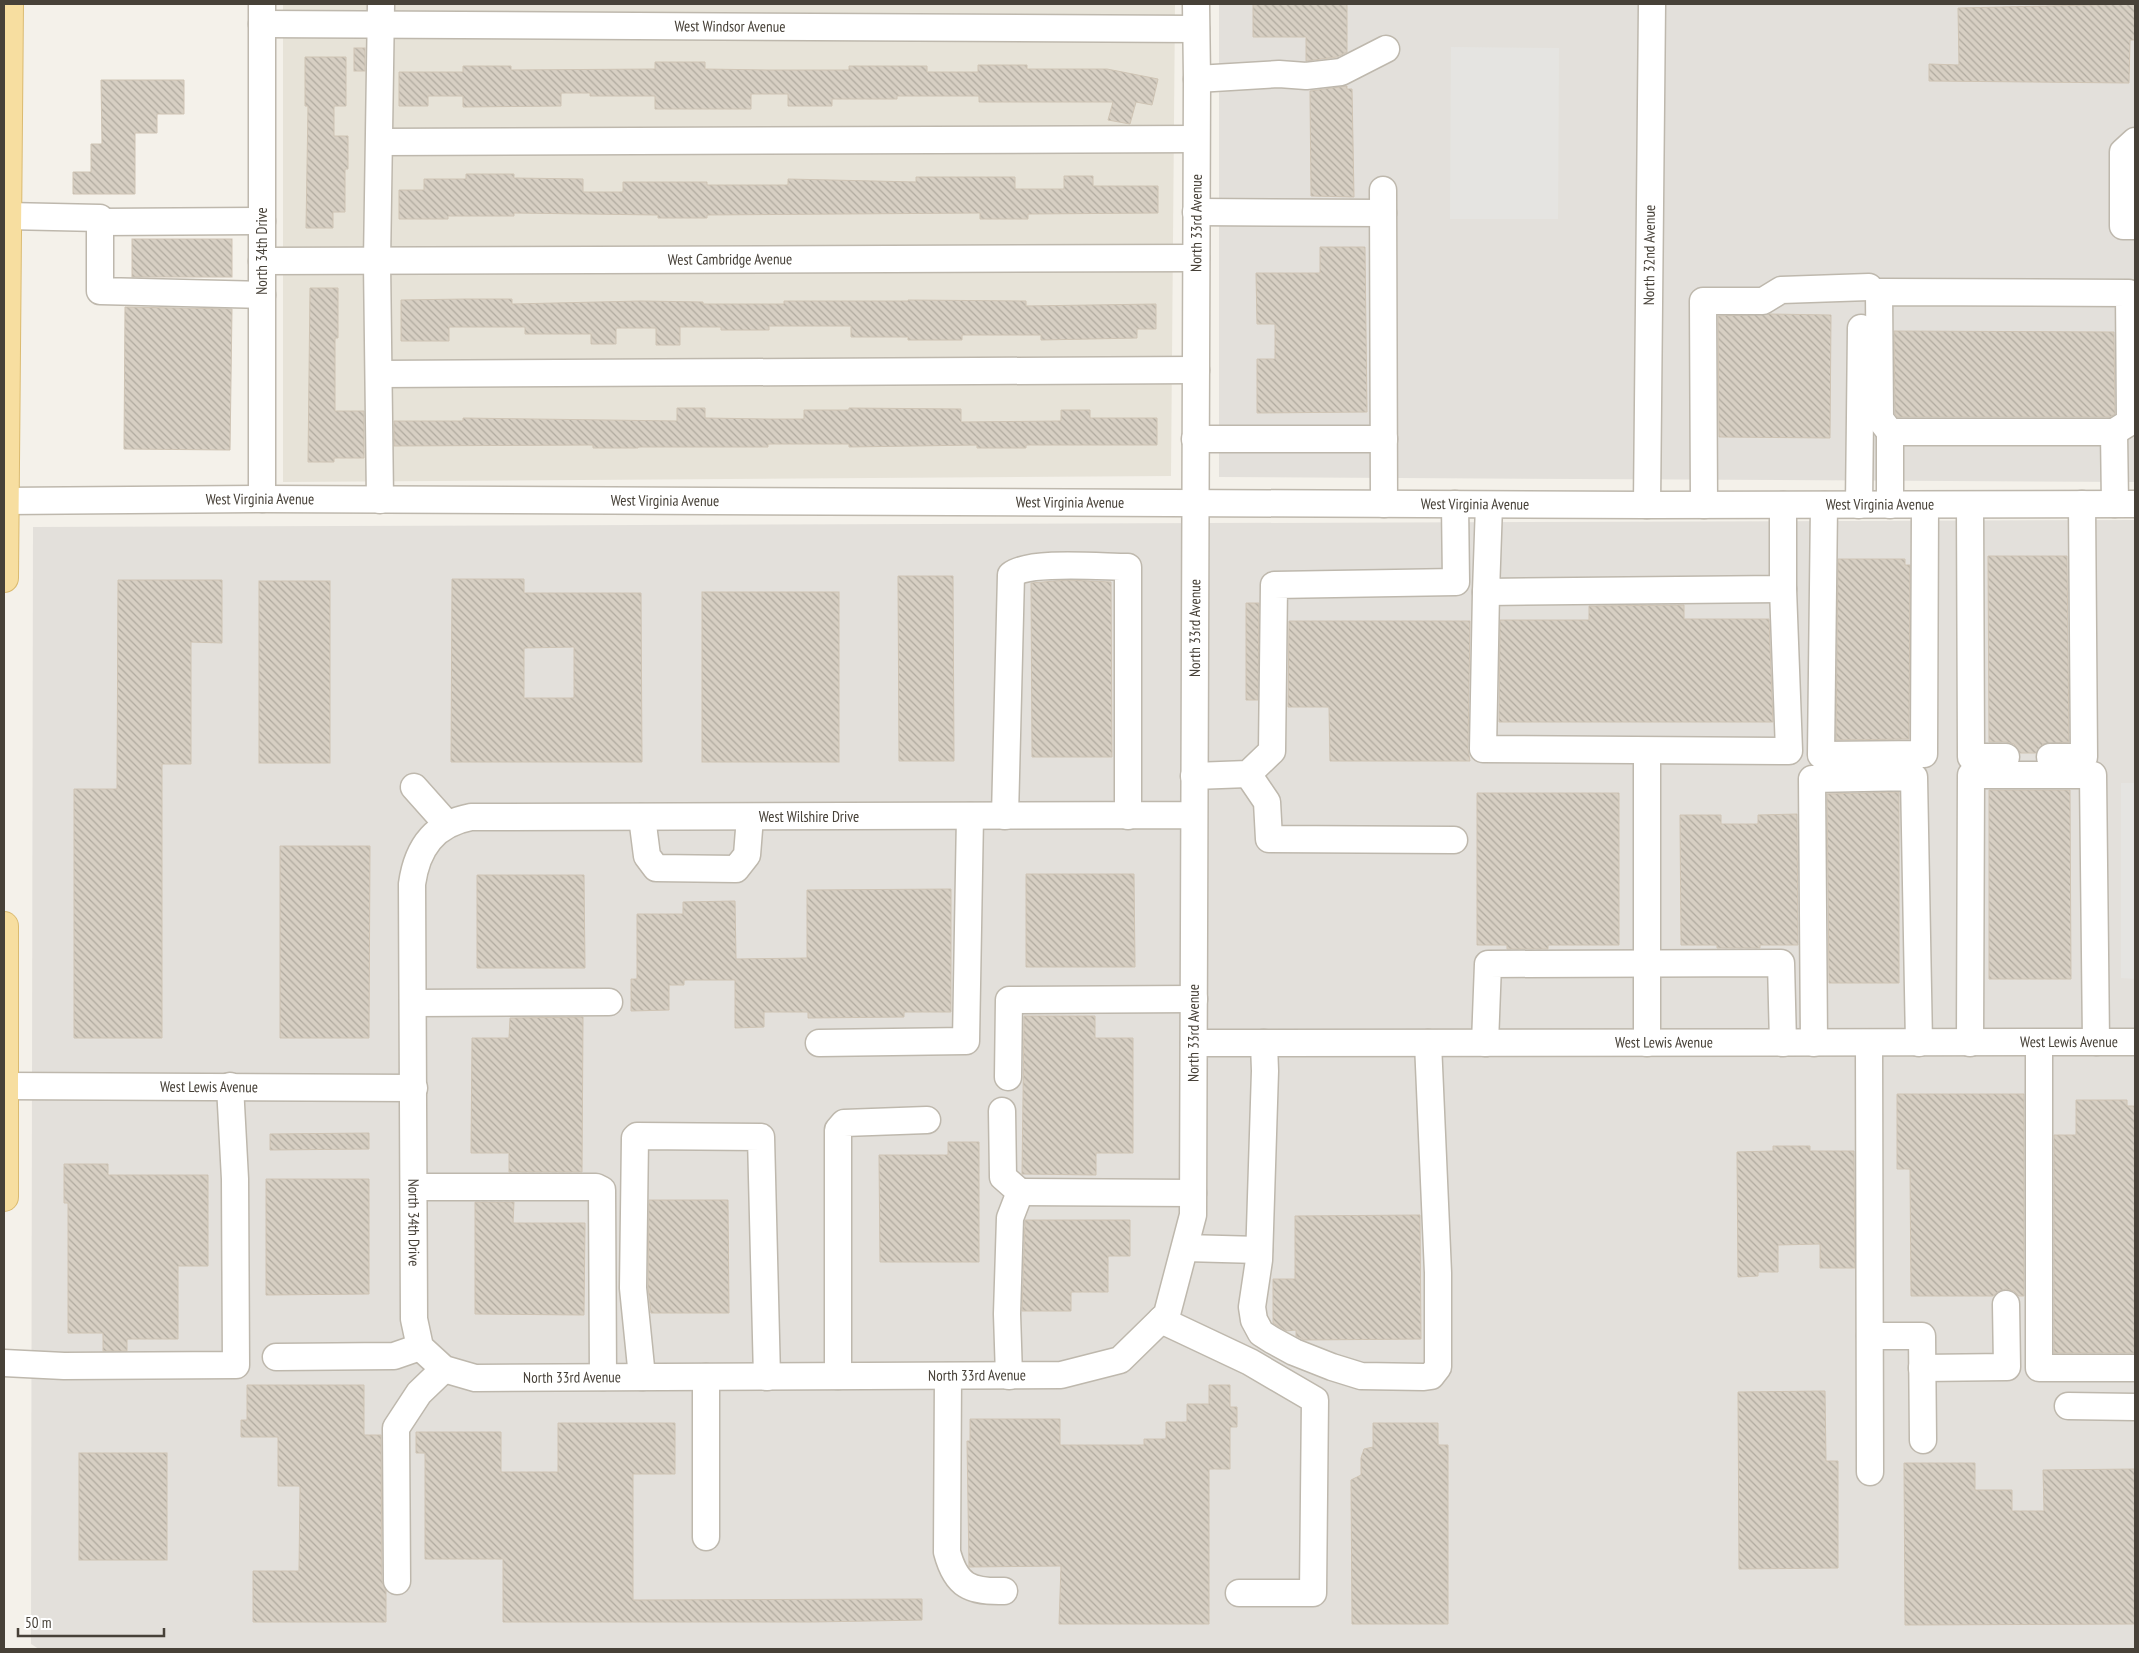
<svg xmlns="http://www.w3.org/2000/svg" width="2139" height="1653" viewBox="0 0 2139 1653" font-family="'PT Sans Narrow',sans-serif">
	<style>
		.residential { fill: #e7e3d8 }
		.industrial { fill: #e3e0db }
		.parking { fill: #e5e4e1 }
		.building { fill: url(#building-back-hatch); stroke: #cfc4b4; fill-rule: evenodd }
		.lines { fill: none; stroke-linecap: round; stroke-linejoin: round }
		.minor-casing { stroke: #beb8ad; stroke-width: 29 }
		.major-casing { stroke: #dbbb70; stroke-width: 30 }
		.minor { stroke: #fff; stroke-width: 26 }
		.major { stroke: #f7dea0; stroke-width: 28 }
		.labels { text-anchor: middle; stroke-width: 4; stroke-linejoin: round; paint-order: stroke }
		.street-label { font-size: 15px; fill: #474138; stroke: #fff }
	</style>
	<defs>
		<pattern id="building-back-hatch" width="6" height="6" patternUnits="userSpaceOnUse" patternTransform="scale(1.25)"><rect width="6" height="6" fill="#d7cfc3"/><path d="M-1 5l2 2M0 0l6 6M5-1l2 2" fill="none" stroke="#b0aa9f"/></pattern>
	</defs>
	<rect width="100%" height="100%" fill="#f4f1ea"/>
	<polygon class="residential" points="283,4 1175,4 1171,476 283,482"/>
	<g class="industrial">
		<polygon points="1219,4 2135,4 2135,482 1219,477"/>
		<polygon points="2135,520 2135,1649 39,1649 31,1644 33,527"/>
	</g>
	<g class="parking">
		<polygon points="1451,47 1559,48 1558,219 1450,219"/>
		<polygon points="2121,783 2135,783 2135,979 2121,978"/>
	</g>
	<g class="building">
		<polygon points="1253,4 1347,4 1347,52 1337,57 1306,61 1306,37 1253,37"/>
		<polygon points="2135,4 2135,40 2130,40 2129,83 1929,81 1929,64 1959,65 1958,8"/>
		<rect x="354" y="48" width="11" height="23"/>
		<polygon points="305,57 346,57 346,106 334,106 334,136 348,136 348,169 345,169 345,212 333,212 333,228 306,228 308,106 305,106"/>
		<polygon points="655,62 705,62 705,69 768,70 849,70 849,66 927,66 927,72 978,72 978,65 1027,65 1027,69 1107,69 1158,79 1152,105 1136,102 1130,124 1108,120 1113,102 979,102 979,96 897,96 897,99 832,99 832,106 788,106 788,94 751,94 751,109 655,109 655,96 590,96 590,93 561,93 561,106 463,107 463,96 428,96 428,106 399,106 399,72 463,72 463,66 511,66 511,70 655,69"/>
		<polygon points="101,80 184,80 184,114 157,114 157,133 135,133 135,194 73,194 73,172 91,172 91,144 102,144"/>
		<polygon points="1347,86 1347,89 1352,89 1354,197 1311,196 1310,91"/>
		<polygon points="466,174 514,174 514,178 583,179 583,192 623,192 623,182 707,182 707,185 788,185 788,179 916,182 916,177 1015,177 1015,189 1064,189 1064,176 1093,176 1093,186 1158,186 1158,213 1028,214 1028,219 980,219 980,213 707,215 707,218 658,218 658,215 514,213 514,216 448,216 448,219 399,219 399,190 424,190 424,179 466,179"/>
		<rect x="132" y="239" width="100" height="38"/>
		<polygon points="1320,247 1365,247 1367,412 1257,413 1257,359 1275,359 1275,324 1257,324 1256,273 1320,273"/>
		<polygon points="310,288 338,288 338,338 335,338 335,411 364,411 364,458 334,458 334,462 308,462"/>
		<polygon points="466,299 512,299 512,304 641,301 703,302 703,304 784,304 784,301 908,301 908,300 1026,301 1026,306 1156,304 1156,329 1137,329 1137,338 1041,340 1041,335 962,335 962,340 908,340 908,337 851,337 851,326 769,326 769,330 721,330 721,327 680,327 680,345 656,345 656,328 616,328 616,344 591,344 591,334 525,334 525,327 449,327 449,341 401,341 401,300"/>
		<polygon points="125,307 232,309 230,450 124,449"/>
		<polygon points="1769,314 1831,315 1830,438 1719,437 1718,316"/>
		<polygon points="1894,331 2114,332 2115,414 2110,417 1897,417 1895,414"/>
		<polygon points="677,408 705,408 705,418 768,419 804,419 804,410 849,410 849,408 961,409 961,422 1061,421 1061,410 1090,410 1090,418 1157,418 1157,445 1026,445 1026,448 977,448 977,445 849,447 849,444 768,444 768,447 638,447 638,448 593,448 593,445 394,446 394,421 463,421 463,418 677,421"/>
		<polygon points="1988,556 2067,556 2069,742 2043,744 2036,753 2020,753 2014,744 2006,742 1989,742"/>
		<polygon points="1838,559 1905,559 1905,565 1910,565 1909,739 1836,740"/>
		<polygon points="898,576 953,576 954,761 899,761"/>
		<path d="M452,579H524V593H641L642,762H451ZM574,647V698H524V648Z"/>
		<polygon points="118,580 222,580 222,643 191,642 191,764 162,764 162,1038 74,1038 74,789 117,789"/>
		<polygon points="1067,580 1111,582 1112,757 1032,757 1031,583"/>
		<rect x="259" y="581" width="71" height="182"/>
		<rect x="702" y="592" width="137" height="170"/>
		<polygon points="1246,603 1259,603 1258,700 1246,700"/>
		<polygon points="1684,605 1684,619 1769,619 1773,722 1499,722 1500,620 1589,620 1589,606"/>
		<polygon points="1289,621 1470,621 1468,749 1470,761 1330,761 1329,707 1288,707"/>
		<polygon points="1989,790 2070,790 2071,979 1989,979"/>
		<polygon points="1899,792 1899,983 1829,983 1827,794"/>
		<polygon points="1477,793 1619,793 1619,945 1548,945 1548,949 1507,949 1507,945 1477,945"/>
		<polygon points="1797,814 1798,945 1760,945 1760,948 1717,948 1717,945 1681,945 1680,815 1721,815 1721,824 1758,824 1758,815"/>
		<polygon points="280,846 370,846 369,1038 280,1038"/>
		<polygon points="1026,874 1134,874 1135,967 1026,967"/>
		<polygon points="477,875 584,875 585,968 477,968"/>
		<polygon points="951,889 951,1012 904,1012 904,1017 808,1018 808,1012 764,1012 764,1027 735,1028 735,980 684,980 684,985 669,985 669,1010 631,1011 631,979 637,979 637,914 683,914 683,902 735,901 736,959 807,958 807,890"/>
		<polygon points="1024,1016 1095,1016 1095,1038 1133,1038 1133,1153 1096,1153 1096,1175 1022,1174"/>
		<polygon points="583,1017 582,1172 509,1172 509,1153 471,1153 472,1038 509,1038 510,1018"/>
		<polygon points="1897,1094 2024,1094 2024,1296 2019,1296 2014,1291 2006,1289 1999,1291 1993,1296 1911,1296 1910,1169 1897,1169"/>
		<polygon points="2076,1100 2127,1100 2127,1106 2135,1106 2135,1353 2054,1353 2054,1135 2076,1135"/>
		<polygon points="369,1133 369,1149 270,1150 270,1134"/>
		<polygon points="948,1142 979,1142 979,1262 880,1262 879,1155 948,1155"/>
		<polygon points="1773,1146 1810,1146 1810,1151 1854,1151 1855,1268 1820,1268 1820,1244 1778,1245 1778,1272 1758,1272 1758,1276 1738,1277 1737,1152 1773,1151"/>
		<polygon points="64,1164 108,1164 108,1175 208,1175 208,1266 178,1266 178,1339 127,1339 127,1351 103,1351 103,1333 68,1333 68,1203 64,1203"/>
		<polygon points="266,1179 369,1179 369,1294 266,1295"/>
		<polygon points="649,1200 728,1200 729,1313 651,1313 648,1287"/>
		<polygon points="475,1202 514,1202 513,1223 585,1223 584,1315 475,1314"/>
		<polygon points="1420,1215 1421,1339 1304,1340 1296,1336 1296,1330 1286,1331 1273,1323 1273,1279 1295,1279 1295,1216"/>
		<polygon points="1025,1220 1130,1220 1130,1256 1108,1256 1108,1292 1071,1292 1071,1311 1022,1311"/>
		<polygon points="247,1385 364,1385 364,1435 381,1435 382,1581 386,1590 386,1622 253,1622 253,1571 299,1571 300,1486 278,1486 278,1437 241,1437 241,1420 247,1420"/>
		<polygon points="1209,1385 1230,1385 1230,1407 1237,1407 1237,1427 1230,1427 1230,1469 1209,1469 1209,1624 1059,1624 1061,1566 969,1567 967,1441 970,1441 970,1419 1060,1419 1060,1445 1144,1445 1144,1439 1166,1439 1166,1422 1187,1422 1187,1404 1209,1404"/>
		<polygon points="1825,1391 1826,1461 1838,1461 1838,1568 1739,1569 1738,1392"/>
		<polygon points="558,1423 675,1423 675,1474 633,1474 633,1600 922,1599 922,1620 814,1622 503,1622 503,1559 425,1559 425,1453 416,1453 416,1432 501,1432 501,1472 558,1472"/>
		<polygon points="1373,1423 1438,1423 1438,1445 1448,1445 1448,1624 1352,1624 1351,1480 1361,1475 1361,1458 1364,1449 1373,1447"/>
		<rect x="79" y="1453" width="88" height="107"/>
		<polygon points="1904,1463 1975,1463 1975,1490 2012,1490 2012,1511 2044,1511 2043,1470 2135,1469 2135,1624 1905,1625"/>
	</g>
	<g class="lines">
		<g class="minor-casing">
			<g id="minor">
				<polyline points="262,4 262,499"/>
				<path id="s1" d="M262,24L1196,29"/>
				<polyline points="1197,79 1279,74 1306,76 1341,72 1386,49"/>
				<polyline points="2135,141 2123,152 2123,226 2135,226"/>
				<polyline points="380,142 1196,139"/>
				<polyline points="1383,190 1384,504"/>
				<polyline points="1196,212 1383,213"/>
				<polyline points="7,216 100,218 100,291 262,295"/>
				<polyline points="100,222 262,221"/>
				<path id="s2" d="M262,261L1196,258"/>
				<polyline points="380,374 1196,370"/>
				<polyline points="1890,432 1880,419 1879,292 2129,293 2130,422 2114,432"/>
				<polyline points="1195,439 1384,439"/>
				<polyline points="380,500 377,262 381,4"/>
				<path id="s3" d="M4,501L262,499L1647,505L2135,504"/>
				<polyline points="1489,505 1486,592 1783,589 1783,505"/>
				<path id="s4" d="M1647,505L1652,4"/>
				<polyline points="1704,505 1703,301 1763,301 1781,290 1869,287"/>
				<polyline points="1824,505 1821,755 1924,754 1925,505"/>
				<polyline points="1859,505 1861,328"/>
				<polyline points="1890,505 1890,432 2114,432 2115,504"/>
				<polyline points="1970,505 1971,757 2006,757"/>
				<polyline points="1486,592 1483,749 1789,751 1783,589"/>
				<polyline points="1647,752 1647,1043"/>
				<polyline points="2050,757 2084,757 2082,504"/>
				<polyline points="1248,774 1267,802 1269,839 1454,840"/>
				<polyline points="1194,776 1248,774 1272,751 1274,585 1456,582 1455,504"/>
				<polyline points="414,787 447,824"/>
				<path id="s5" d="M1194,815L471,817C434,824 417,848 412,884L414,1319L420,1347L444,1369L475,1378L1061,1375L1120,1360L1167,1314L1193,1215L1197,79L1196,4"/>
				<path d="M1005,816L1011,575C1029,560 1102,567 1128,567V816"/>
				<polyline points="642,817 647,856 656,868 736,869 747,855 750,817"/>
				<polyline points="413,1003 609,1002"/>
				<polyline points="819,1043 966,1041 970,816"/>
				<path id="s6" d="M1194,1043L2135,1042"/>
				<polyline points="1264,1043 1265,1071 1259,1260 1252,1307 1254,1320 1261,1333 1272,1340 1294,1352 1332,1367 1361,1376 1424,1377 1431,1376 1438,1367 1438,1273 1428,1043"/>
				<polyline points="1485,1043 1488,964 1781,963 1783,1043"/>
				<polyline points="1814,1043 1812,779 1914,777 1919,1043"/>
				<polyline points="1869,1043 1870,1472"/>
				<polyline points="1970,1043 1971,775 2093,775 2096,1042"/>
				<polyline points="2039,1043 2039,1368 2135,1368"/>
				<polyline points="1008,1077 1009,1000 1194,999"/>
				<path id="s7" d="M4,1086L414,1088"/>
				<polyline points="1002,1111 1003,1177 1020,1192 1010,1218 1007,1314 1009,1376"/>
				<polyline points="414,1187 596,1187 602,1190 603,1377"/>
				<polyline points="1020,1192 1193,1193"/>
				<polyline points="1185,1248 1259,1250"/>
				<polyline points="1161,1320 1250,1362 1315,1400 1313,1593 1239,1593"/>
				<polyline points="1870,1336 1922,1336 1923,1440"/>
				<polyline points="276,1357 394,1356 420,1347"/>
				<polyline points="4,1363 64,1366 236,1365 235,1179 230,1086"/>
				<polyline points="1922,1368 2007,1367 2006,1304"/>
				<polyline points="838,1376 838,1130 844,1123 927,1120"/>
				<path d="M948,1376L947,1552C956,1586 970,1592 1004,1591"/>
				<polyline points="642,1377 633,1288 635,1138 637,1136 761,1137 767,1377"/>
				<polyline points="2068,1406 2135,1407"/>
				<polyline points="706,1537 706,1377"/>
				<polyline points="397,1581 396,1428 419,1393 444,1369"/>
			</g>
		</g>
		<g class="major-casing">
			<g id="major">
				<polyline points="4,578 9,4"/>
				<polyline points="4,926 4,1197"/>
			</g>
		</g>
		<use href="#minor" class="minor"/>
		<use href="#major" class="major"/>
	</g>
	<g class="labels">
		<g class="street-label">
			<text dy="5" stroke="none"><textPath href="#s1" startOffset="468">West Windsor Avenue</textPath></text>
			<text dy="5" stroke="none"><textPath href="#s5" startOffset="3155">North 33rd Avenue</textPath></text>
			<text transform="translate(262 251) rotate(-90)" y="5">North 34th Drive</text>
			<text dy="5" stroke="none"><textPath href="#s4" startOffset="250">North 32nd Avenue</textPath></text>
			<text dy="5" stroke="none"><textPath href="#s2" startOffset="468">West Cambridge Avenue</textPath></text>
			<text dy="5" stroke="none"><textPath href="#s3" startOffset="256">West Virginia Avenue</textPath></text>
			<text dy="5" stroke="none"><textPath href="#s3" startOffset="661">West Virginia Avenue</textPath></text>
			<text dy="5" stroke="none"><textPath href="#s3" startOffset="1066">West Virginia Avenue</textPath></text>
			<text dy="5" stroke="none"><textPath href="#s3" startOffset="1471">West Virginia Avenue</textPath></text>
			<text dy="5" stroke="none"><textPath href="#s3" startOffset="1876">West Virginia Avenue</textPath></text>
			<text dy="5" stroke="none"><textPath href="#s5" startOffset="2750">North 33rd Avenue</textPath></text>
			<text x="809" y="822">West Wilshire Drive</text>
			<text dy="5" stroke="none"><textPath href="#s5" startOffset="2345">North 33rd Avenue</textPath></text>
			<text dy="5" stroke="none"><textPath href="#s6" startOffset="470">West Lewis Avenue</textPath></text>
			<text dy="5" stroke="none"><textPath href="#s6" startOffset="875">West Lewis Avenue</textPath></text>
			<text dy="5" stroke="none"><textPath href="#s7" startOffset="205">West Lewis Avenue</textPath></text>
			<text dy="5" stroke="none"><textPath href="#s5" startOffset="1158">North 34th Drive</textPath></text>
			<text dy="5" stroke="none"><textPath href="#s5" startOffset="1850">North 33rd Avenue</textPath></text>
			<text dy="5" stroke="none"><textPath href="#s5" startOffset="1445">North 33rd Avenue</textPath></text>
		</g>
	</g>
	<rect width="2139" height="1653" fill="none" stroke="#474138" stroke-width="10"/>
	<path d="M18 1628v8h146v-8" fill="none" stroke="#474138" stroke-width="2.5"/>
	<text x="25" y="1628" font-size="15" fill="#474138" stroke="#ffffff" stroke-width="4" paint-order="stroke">50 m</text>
</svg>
